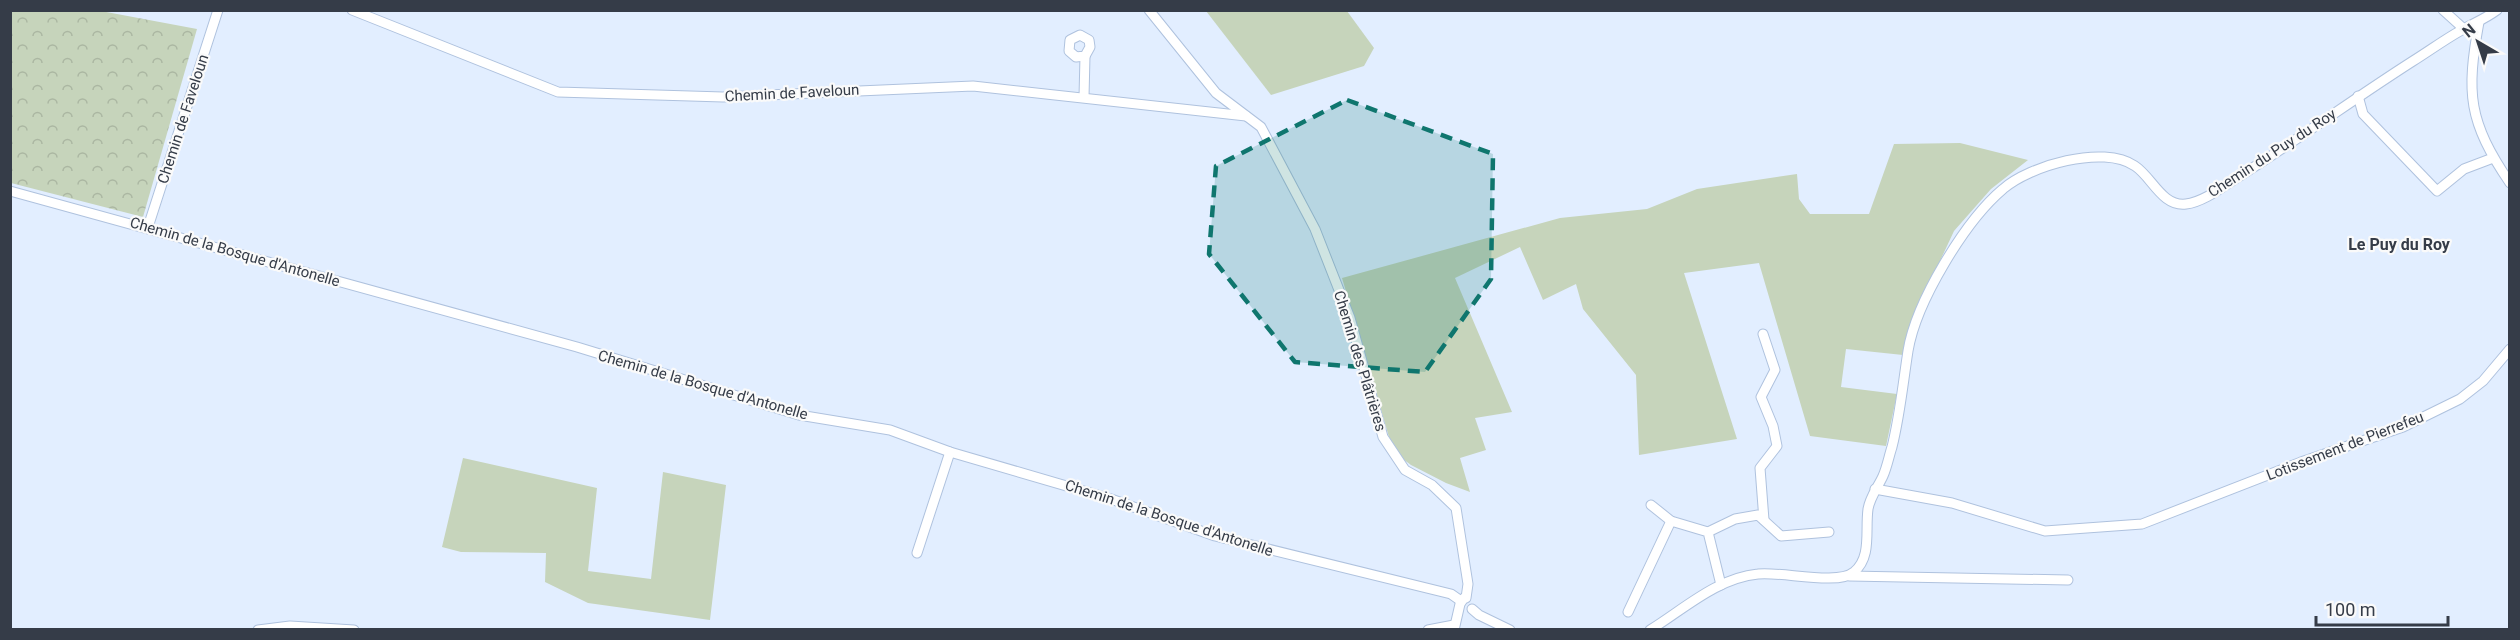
<svg xmlns="http://www.w3.org/2000/svg" width="2520" height="640" viewBox="0 0 2520 640" font-family="Roboto,sans-serif">
	<style>
		.grass { fill: #c6d4bb }
		.forest { fill: url(#forest-crowns) }
		.lines { fill: none; stroke-linecap: round; stroke-linejoin: round }
		.minor-casing { stroke: #afc2de; stroke-width: 11 }
		.minor { stroke: #fff; stroke-width: 9 }
		.marked { fill: #0f766e; fill-opacity: 0.2; stroke: #0f766e; stroke-width: 4.5; stroke-dasharray: 12 8; stroke-linejoin: round }
		.labels { text-anchor: middle; stroke-width: 4.5; stroke-linejoin: round; paint-order: stroke }
		.street-label { font-size: 15px; fill: #353c48; stroke: #fafafa }
		.neighbourhood-label { font-size: 16px; font-weight: bold; fill: #353c48; stroke: #fafafa }
	</style>
	<defs>
		<pattern id="forest-crowns" width="20" height="18" patternUnits="userSpaceOnUse" patternTransform="scale(1.5)"><rect width="20" height="18" fill="#c6d4bb"/><path d="M2 6a3 3 0 1 1 6 0M12 15a3 3 0 1 1 6 0" fill="none" stroke="#abb7a2"/></pattern>
	</defs>
	<rect width="100%" height="100%" fill="#e2eeff"/>
	<g class="grass">
		<polygon points="1206,11 1347,11 1374,48 1364,66 1271,95"/>
		<polygon points="1960,143 2028,160 1991,189 1954,231 1910,325 1903,355 1846,349 1841,387 1897,394 1886,446 1810,436 1759,263 1684,273 1737,439 1639,455 1636,375 1583,309 1576,284 1543,300 1520,247 1455,278 1512,412 1475,418 1486,450 1460,458 1470,492 1446,483 1411,465 1399,456 1389,437 1342,278 1560,218 1647,209 1697,189 1797,174 1799,199 1810,214 1869,214 1894,144"/>
		<polygon points="463,458 597,488 588,571 651,579 663,472 726,485 710,620 588,603 545,582 546,553 461,552 442,547"/>
	</g>
	<polygon class="forest" points="10,11 101,11 197,29 143,217 11,183"/>
	<g class="lines">
		<g class="minor-casing">
			<g id="minor">
				<polyline points="352,10 558,92 723,97 973,86 1246,116"/>
				<polyline points="1149,10 1216,93 1261,127 1315,229 1350,318 1383,437 1405,470 1432,485 1456,508 1468,584 1466,598"/>
				<polyline points="2443,10 2464,29"/>
				<path d="M2479,22C2466,94 2468,121 2510,183"/>
				<polygon points="1080,35 1089,40 1090,47 1085,56 1076,57 1069,51 1070,40"/>
				<polyline points="2358,96 2363,114 2437,191 2464,169 2493,158"/>
				<polyline points="1084,97 1085,56"/>
				<polyline points="10,191 577,347 799,415 890,430 950,452 1111,499 1215,536 1451,594 1461,601"/>
				<polyline points="148,227 218,10"/>
				<polyline points="1763,334 1775,370 1761,397 1773,426 1777,446 1760,468 1764,520"/>
				<polyline points="1875,489 1952,503 2045,531 2142,524 2301,462 2403,427 2460,399 2483,381 2510,349"/>
				<polyline points="1651,505 1671,521 1708,532 1721,585"/>
				<polyline points="1708,532 1735,519 1758,515 1781,536 1829,532"/>
				<polyline points="917,553 950,452"/>
				<polyline points="1849,576 2068,580"/>
				<polyline points="1472,609 1479,615 1510,630"/>
				<polyline points="1628,612 1671,521"/>
				<polyline points="258,630 290,626 354,630"/>
				<polyline points="1428,630 1454,625"/>
				<polyline points="1454,630 1460,604 1464,598"/>
				<path d="M1650,630C1684,609 1717,578 1758,574C1781,571 1838,586 1854,572C1872,557 1865,531 1868,509C1870,497 1878,487 1883,476C1887,467 1889,456 1892,447C1900,415 1903,383 1908,351C1916,302 1965,221 2003,189C2029,166 2103,144 2135,166C2152,177 2162,207 2186,204C2204,202 2225,185 2240,176C2299,139 2355,98 2413,61C2429,51 2444,40 2460,31C2472,24 2485,19 2497,10"/>
			</g>
		</g>
		<use href="#minor" class="minor"/>
	</g>
	<path class="marked" d="M1347,100L1493,154L1491,279L1425,372L1295,362L1209,254L1216,166Z"/>
	<g class="labels">
		<g class="street-label">
			<text transform="translate(792 93) rotate(-3)" y="5">Chemin de Faveloun</text>
			<text transform="translate(183 119) rotate(-72)" y="5">Chemin de Faveloun</text>
			<text transform="translate(2272 153) rotate(-33)" y="5">Chemin du Puy du Roy</text>
			<text transform="translate(235 252) rotate(16)" y="5">Chemin de la Bosque d'Antonelle</text>
			<text transform="translate(1360 361) rotate(73)" y="5">Chemin des Plâtrières</text>
			<text transform="translate(703 385) rotate(16)" y="5">Chemin de la Bosque d'Antonelle</text>
			<text transform="translate(2345 446) rotate(-21)" y="5">Lotissement de Pierrefeu</text>
			<text transform="translate(1169 518) rotate(18)" y="5">Chemin de la Bosque d'Antonelle</text>
		</g>
		<g class="neighbourhood-label">
			<text x="2399" y="250">Le Puy du Roy</text>
		</g>
	</g>
	<rect width="2520" height="640" fill="none" stroke="#353c48" stroke-width="24"/>
	<g transform="translate(2478 42) rotate(321)" stroke="#fafafa" stroke-width="4.5" paint-order="stroke">
	<path d="M0-4.5L10 22L0 15L-10 22Z" fill="#353c48"/>
	<text y="-9" font-size="16" font-weight="bold" text-anchor="middle" fill="#353c48">N</text>
	</g>
	<path d="M2316 616v9h132v-9" fill="none" stroke="#353c48" stroke-width="3"/>
	<text x="2325" y="616" font-size="18" fill="#353c48" stroke="#fafafa" stroke-width="4.5" paint-order="stroke">100 m</text>
</svg>
